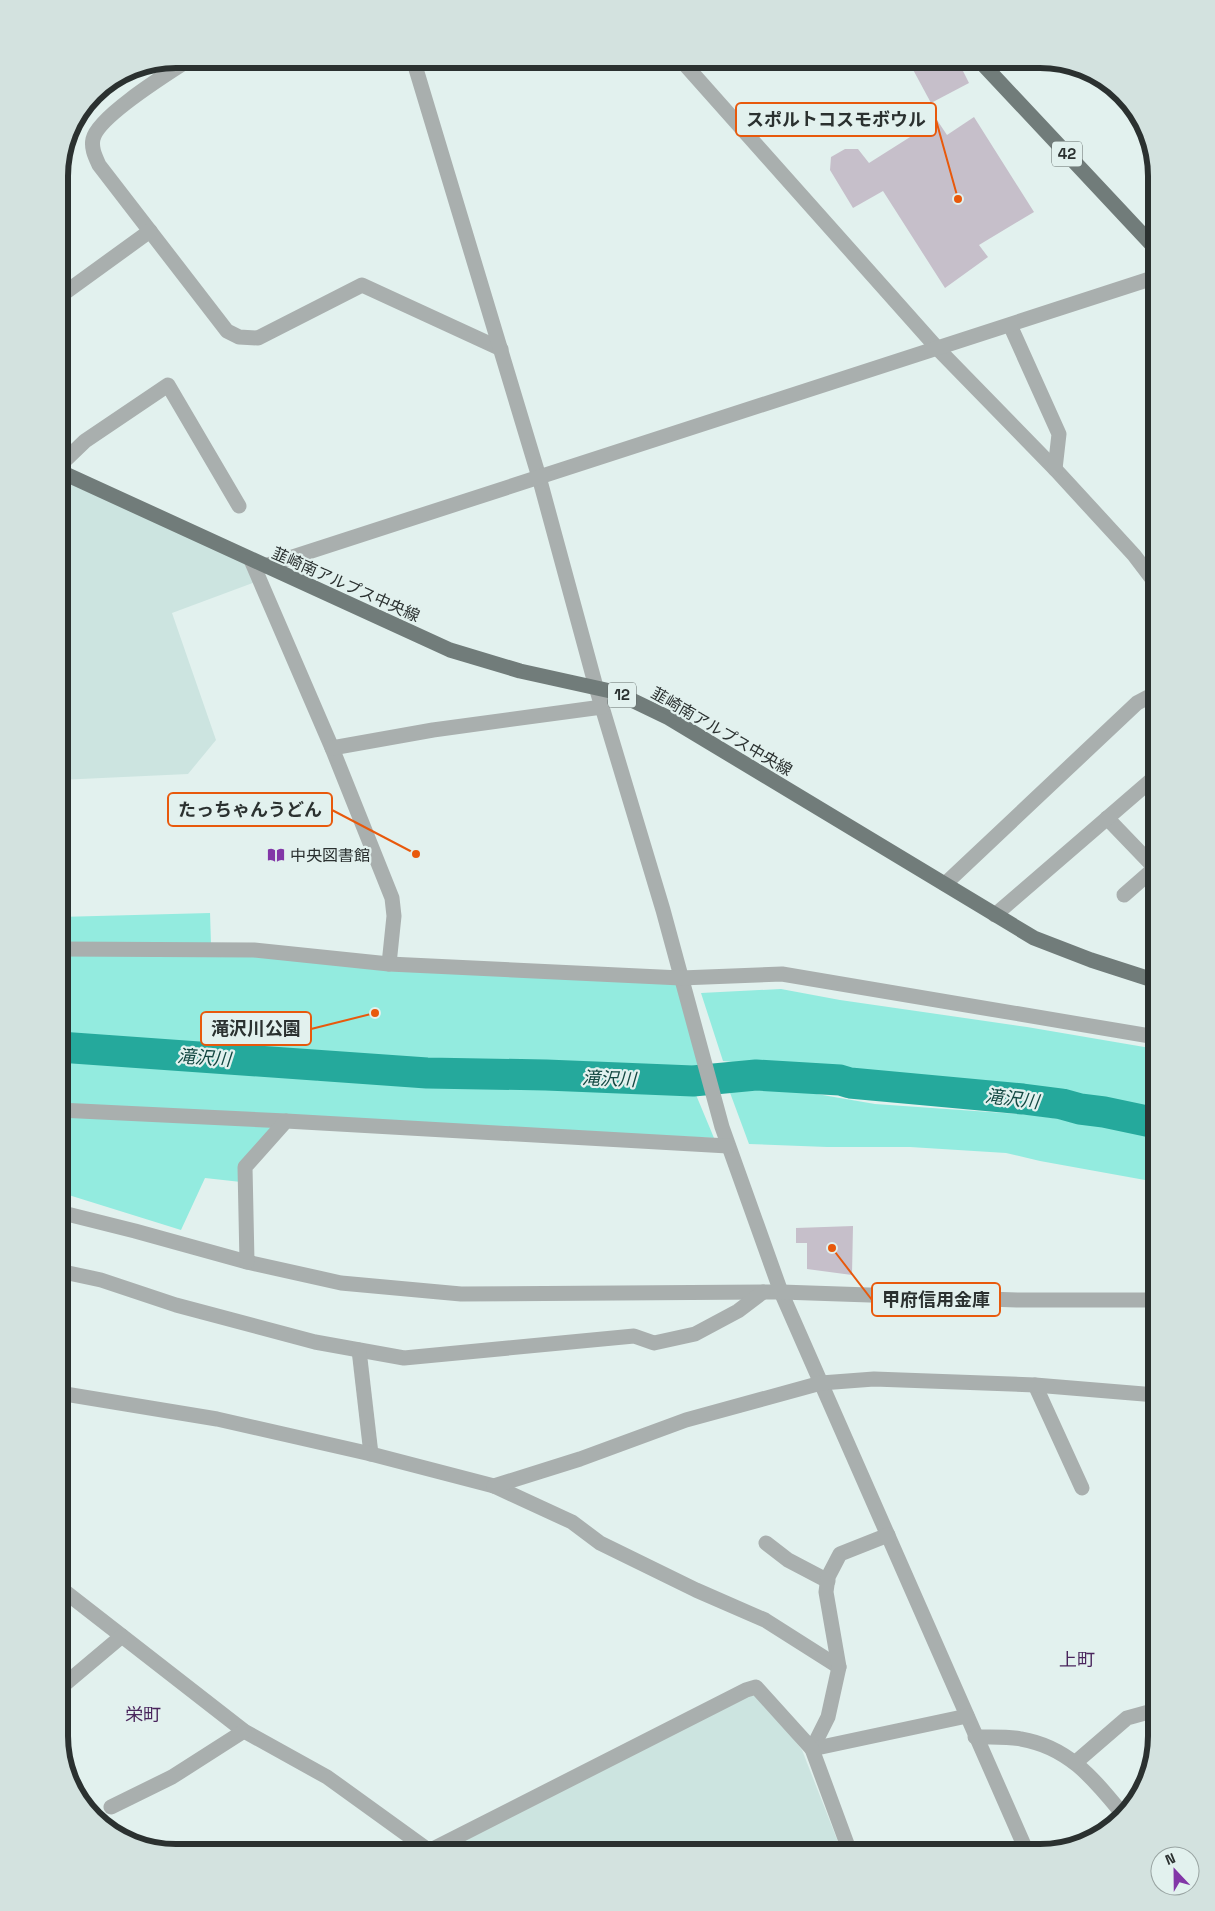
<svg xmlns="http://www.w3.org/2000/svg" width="1215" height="1911" viewBox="0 0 1215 1911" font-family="'Space Grotesk','Noto Sans JP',sans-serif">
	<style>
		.built { fill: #cce4e0 }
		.green { fill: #93ebdf }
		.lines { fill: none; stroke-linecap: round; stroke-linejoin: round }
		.river { stroke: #25a99c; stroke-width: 31 }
		.building { fill: #c6bfca }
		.path { stroke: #98a4a2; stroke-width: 3; stroke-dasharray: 4 4; stroke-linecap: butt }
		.minor { stroke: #a9afae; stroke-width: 15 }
		.major { stroke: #717c7a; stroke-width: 15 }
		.labels { text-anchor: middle; stroke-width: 4.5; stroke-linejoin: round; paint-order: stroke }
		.shield { fill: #e2f1ee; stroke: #626b69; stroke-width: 1 }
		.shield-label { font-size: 15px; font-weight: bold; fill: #2b3130 }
		.street-label { font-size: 16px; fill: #2b3130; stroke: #e2f1ee }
		.poi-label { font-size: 16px; fill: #2b3130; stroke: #e2f1ee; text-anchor: start }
		.water-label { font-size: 18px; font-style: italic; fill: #134842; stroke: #e2f1ee }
		.neighbourhood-label { font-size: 18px; fill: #4a265d; stroke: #e2f1ee }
		.rim { fill: none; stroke: #2b3130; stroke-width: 6 }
		.leader { fill: none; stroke: #e8590c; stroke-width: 2 }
		.callout-dot { fill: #e8590c; stroke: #e2f1ee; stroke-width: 2 }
		.callout { fill: #e2f1ee; stroke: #e8590c; stroke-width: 2 }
		.callout-label { font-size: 18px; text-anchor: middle; font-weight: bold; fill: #2b3130 }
	</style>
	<rect width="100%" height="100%" fill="#e2f1ee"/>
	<g class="built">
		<polygon points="59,478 251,565 258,581 172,613 216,740 188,774 59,780"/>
		<polygon points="749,1695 761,1697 802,1750 842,1852 446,1852 443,1850"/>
	</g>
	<g class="green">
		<polygon points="210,913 211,945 59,944 59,917"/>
		<polygon points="59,949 245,950 681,978 710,1083 546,1075 397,1071 59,1048"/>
		<polygon points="781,989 840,1000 1027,1027 1156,1049 1156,1108 1059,1093 931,1077 802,1068 783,1062 772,1066 723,1061 701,993"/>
		<polygon points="59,1058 315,1070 317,1081 338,1073 694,1090 714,1138 284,1118 241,1182 205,1178 181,1230 59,1192"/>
		<polygon points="729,1090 799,1091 875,1104 1033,1115 1111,1127 1156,1136 1156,1182 1040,1161 1006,1153 910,1147 827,1147 749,1144"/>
	</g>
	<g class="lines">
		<polyline class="river" points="59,1047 427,1073 546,1075 693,1081 756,1075 840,1080 850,1083 1023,1099 1062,1104 1080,1109 1104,1112 1156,1123"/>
	</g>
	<g class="building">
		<polygon points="919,59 957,59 969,83 931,103 910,64"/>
		<polygon points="974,117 1034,212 979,245 988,257 945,288 883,191 853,208 830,170 831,157 845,149 858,149 869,163 937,120 947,135"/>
		<polygon points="853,1226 852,1275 807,1269 807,1243 796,1243 796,1228"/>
	</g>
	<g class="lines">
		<polyline class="path" points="123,73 133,79"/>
		<g class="minor">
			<path d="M190,59C170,72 98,116 93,139C91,148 95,156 99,165L227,331L239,337L258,338L362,285L501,349"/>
			<polyline points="413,59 539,477 596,687 663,910 722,1127 781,1292 1027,1852"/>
			<polyline points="680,59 938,349 1055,469 1134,555 1156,584"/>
			<polyline points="59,297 150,231"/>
			<polyline points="1010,325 1059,434 1055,469"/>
			<polyline points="59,466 85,441 168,385 239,506"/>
			<polyline points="251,560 332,748 392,898 394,916 389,964"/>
			<polyline points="265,566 1156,277"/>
			<polyline points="332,748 433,730 602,707"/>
			<polyline points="1107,818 1156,869"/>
			<polyline points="945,884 1137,703 1156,693"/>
			<polyline points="1124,895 1156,867"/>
			<polyline points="995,915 1156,776"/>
			<polyline points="59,949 254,950 389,964 681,978 782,974 1156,1037"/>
			<polyline points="59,1110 286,1121"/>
			<polyline points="59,1212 135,1231 247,1262 341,1283 461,1294 781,1292 1017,1300 1156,1300"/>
			<polyline points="247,1262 245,1167 286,1121 728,1146"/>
			<polyline points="59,1271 101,1280 176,1305 315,1342 404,1358 634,1336 654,1343 695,1334 738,1311 763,1292"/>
			<polyline points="359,1350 371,1454"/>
			<polyline points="1035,1385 1082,1488"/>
			<polyline points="59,1393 217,1419 371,1454 494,1486 572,1522 600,1543 696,1590 765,1620 839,1667"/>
			<polyline points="494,1486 580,1459 686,1420 821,1383 874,1379 1035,1385 1156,1395"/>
			<polyline points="766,1543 788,1560 828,1581"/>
			<polyline points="59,1587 244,1731 327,1777 431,1852"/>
			<polyline points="59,1689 122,1636"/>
			<path d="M975,1737C990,1737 1007,1736 1021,1739C1068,1747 1093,1778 1121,1812"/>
			<polyline points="812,1749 828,1717 839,1667 826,1592 828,1577 840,1554 888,1535"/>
			<polyline points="812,1749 967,1716"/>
			<polyline points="1076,1762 1127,1718 1156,1710"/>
			<polyline points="111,1807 172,1777 244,1731"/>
			<polyline points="429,1851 746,1690 756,1687 812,1749 850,1852"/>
		</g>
		<g class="major">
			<polyline points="978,59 1156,249"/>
			<polyline points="59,471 450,650 520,671 615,692 669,718 1034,938 1091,960 1156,981"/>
		</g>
	</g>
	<defs>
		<g id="library-bare" transform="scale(1.35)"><path d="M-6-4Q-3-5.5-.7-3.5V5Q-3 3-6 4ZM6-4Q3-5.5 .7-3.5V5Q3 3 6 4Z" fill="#8236a7" stroke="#e2f1ee" stroke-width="2.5" paint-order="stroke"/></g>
	</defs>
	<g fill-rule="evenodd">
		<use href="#library-bare" x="276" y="855"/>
	</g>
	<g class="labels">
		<g class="shield">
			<rect x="1052" y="141.5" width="30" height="25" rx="4"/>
			<rect x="608" y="682.5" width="28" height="25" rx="4"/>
		</g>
		<g class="shield-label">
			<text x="1067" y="159">42</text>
			<text x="622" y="700">12</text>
		</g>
		<g class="street-label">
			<text transform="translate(346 584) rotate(24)" y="6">韮崎南アルプス中央線</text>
			<text transform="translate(722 731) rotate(30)" y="6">韮崎南アルプス中央線</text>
		</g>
		<g class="poi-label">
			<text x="290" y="861">中央図書館</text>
		</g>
		<g class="water-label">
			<text transform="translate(204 1058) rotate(4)" y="6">滝沢川</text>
			<text transform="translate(609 1079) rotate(2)" y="6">滝沢川</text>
			<text transform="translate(1012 1099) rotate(7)" y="6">滝沢川</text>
		</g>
		<g class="neighbourhood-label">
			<text x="1077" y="1666">上町</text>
			<text x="143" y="1721">栄町</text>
		</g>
	</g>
	<path d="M0 0H1215V1911H0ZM176 68H1040A108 108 0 0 1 1148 176V1736A108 108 0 0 1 1040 1844H176A108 108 0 0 1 68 1736V176A108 108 0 0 1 176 68Z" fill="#d3e2df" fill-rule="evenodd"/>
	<path class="rim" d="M176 68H1040A108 108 0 0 1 1148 176V1736A108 108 0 0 1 1040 1844H176A108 108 0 0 1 68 1736V176A108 108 0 0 1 176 68Z"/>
	<path class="leader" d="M958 199L936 120M416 854L332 810M375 1013L311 1029M832 1248L872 1300"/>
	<g class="callout-dot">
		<circle cx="958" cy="199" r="5"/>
		<circle cx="416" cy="854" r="5"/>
		<circle cx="375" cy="1013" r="5"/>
		<circle cx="832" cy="1248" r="5"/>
	</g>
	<g class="callout">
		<rect x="736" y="103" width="200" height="33" rx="5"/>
		<rect x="168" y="793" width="164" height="33" rx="5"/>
		<rect x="201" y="1012" width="110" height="33" rx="5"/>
		<rect x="872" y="1283" width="128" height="33" rx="5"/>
	</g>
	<g class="callout-label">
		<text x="836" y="126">スポルトコスモボウル</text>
		<text x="250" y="816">たっちゃんうどん</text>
		<text x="256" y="1035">滝沢川公園</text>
		<text x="936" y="1306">甲府信用金庫</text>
	</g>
	<g transform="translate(1175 1871) rotate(338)"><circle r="24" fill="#e2f1ee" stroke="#99a4a2"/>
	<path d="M0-4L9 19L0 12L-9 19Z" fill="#8236a7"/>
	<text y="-8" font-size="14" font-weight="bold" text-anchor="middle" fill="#2b3130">N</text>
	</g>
</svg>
